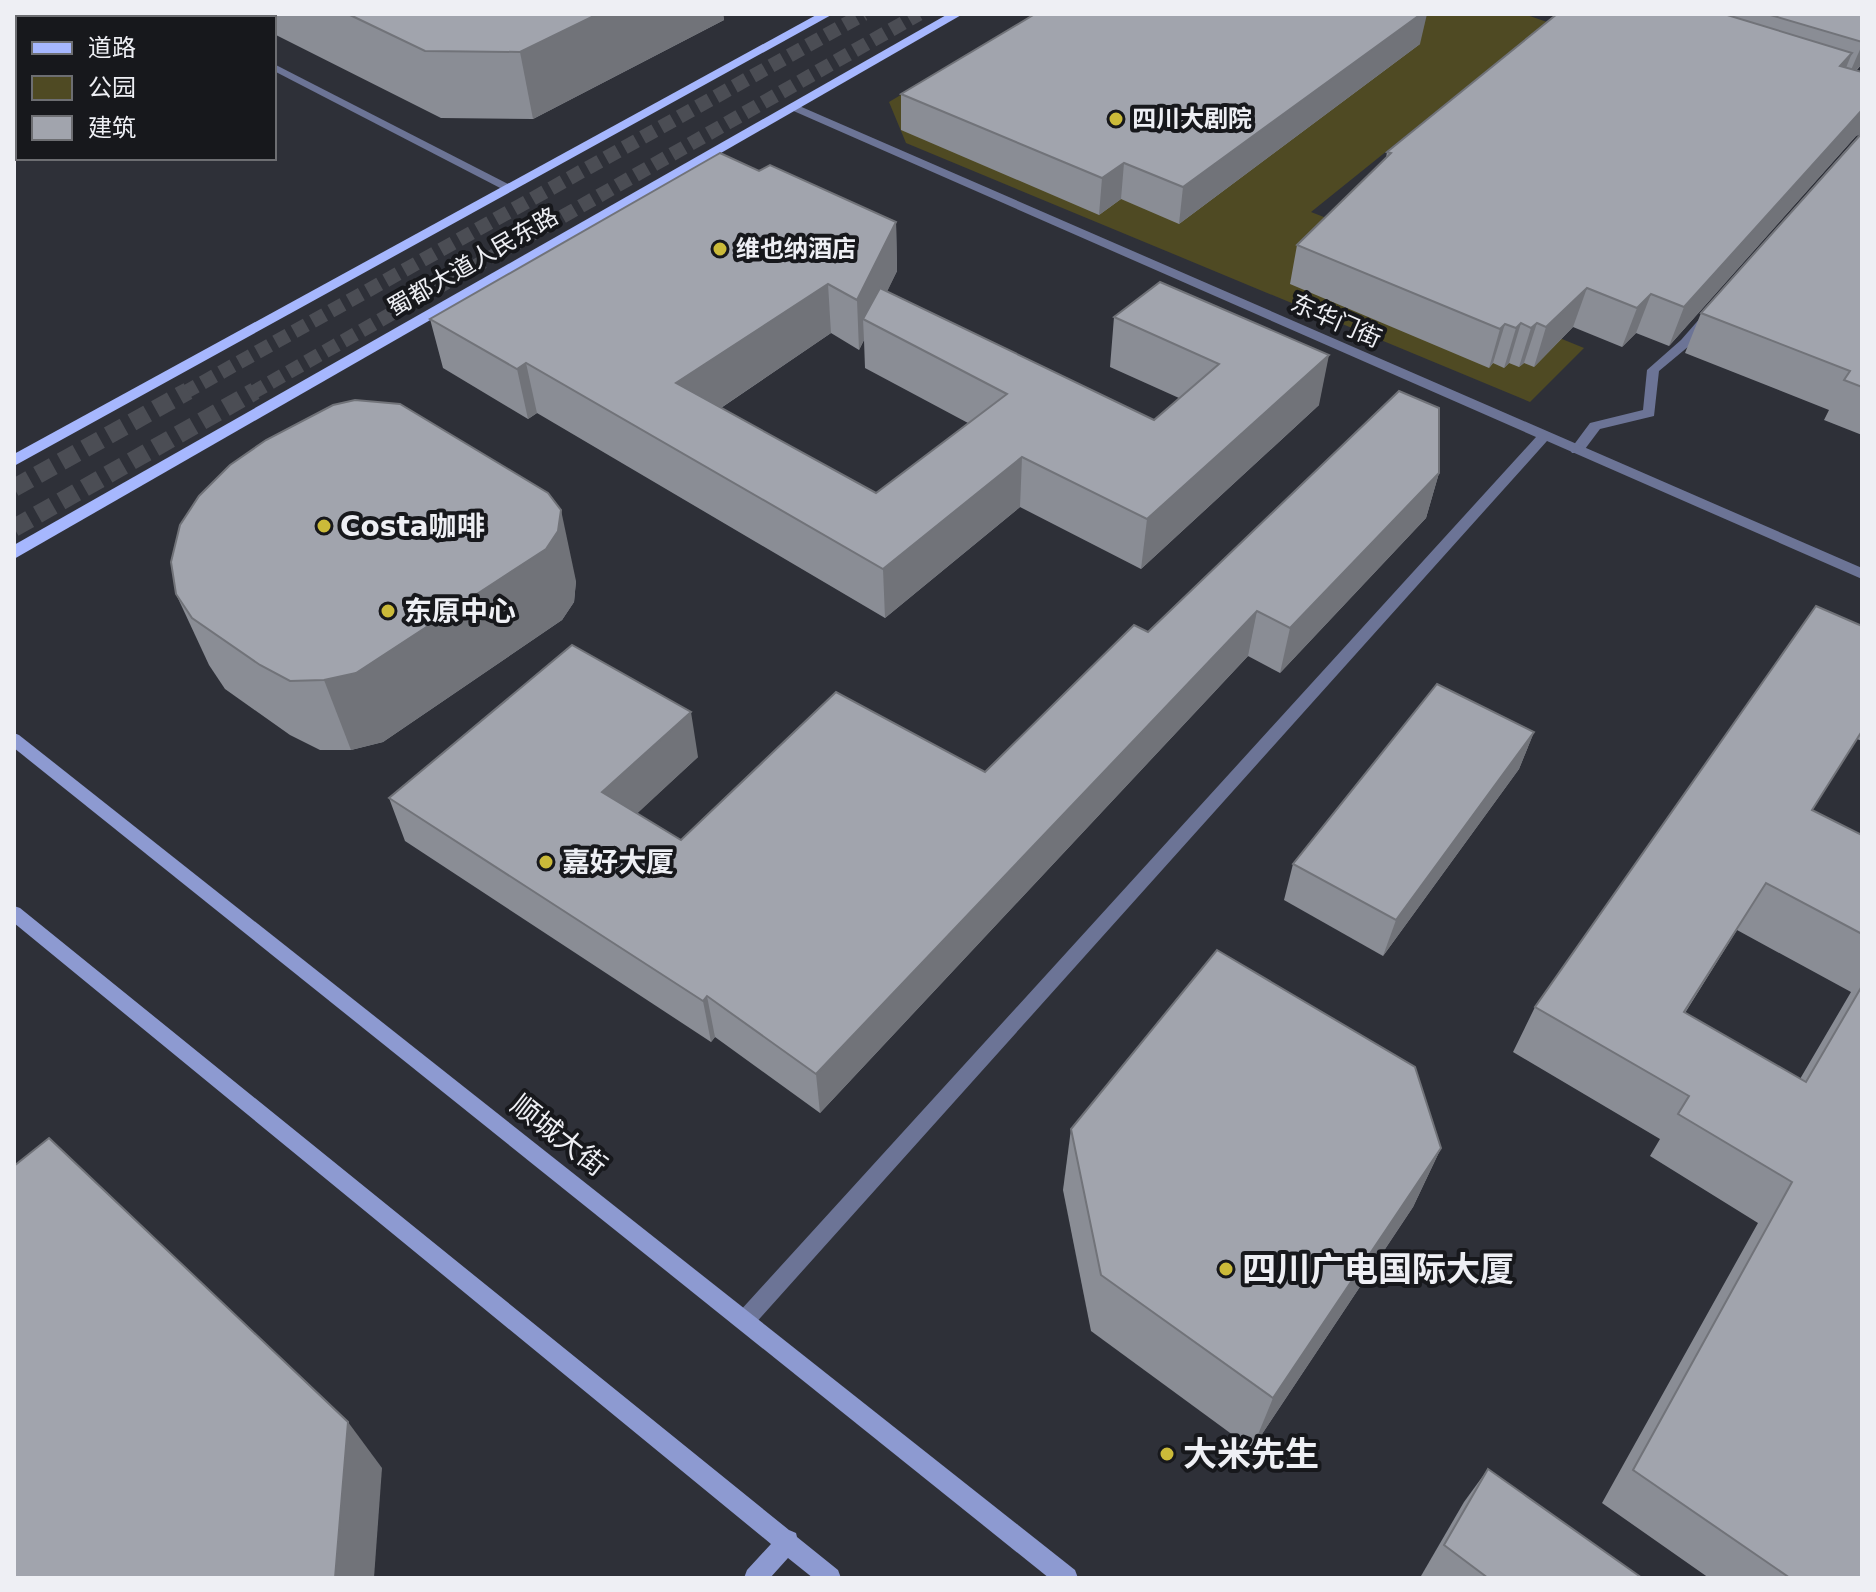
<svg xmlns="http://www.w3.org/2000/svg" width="1876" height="1592" viewBox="0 0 1876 1592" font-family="'DejaVu Sans','Noto Sans SC',sans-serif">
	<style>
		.green { fill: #4f4a23 }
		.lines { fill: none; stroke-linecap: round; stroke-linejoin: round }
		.primary-tunnel-far1 { stroke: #4b4d54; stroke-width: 14; stroke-dasharray: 14 7; stroke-linecap: butt }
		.primary-tunnel { stroke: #4b4d54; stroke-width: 18; stroke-dasharray: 18 9; stroke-linecap: butt }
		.lane { fill: #6c7496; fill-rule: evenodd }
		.street { fill: #6c7496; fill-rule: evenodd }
		.secondary { fill: #8d9ad1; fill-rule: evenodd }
		.primary { fill: #a6b7fe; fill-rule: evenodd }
		.wall { fill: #8a8d95; fill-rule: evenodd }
		.shaded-wall { fill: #717379 }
		.building { fill: #a1a4ad; stroke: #717379; stroke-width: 2 }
		.poi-dot { fill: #cbba39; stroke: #17181c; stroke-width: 3 }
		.labels { text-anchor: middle; stroke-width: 8; stroke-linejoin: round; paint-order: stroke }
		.far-poi-label { font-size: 24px; font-weight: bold; fill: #eeeff4; stroke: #17181c; text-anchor: start }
		.far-street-label { font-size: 24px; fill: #eeeff4; stroke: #17181c }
		.poi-label { font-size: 28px; font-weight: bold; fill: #eeeff4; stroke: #17181c; text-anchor: start }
		.street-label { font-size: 28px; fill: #eeeff4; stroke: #17181c }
		.near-poi-label { font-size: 34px; font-weight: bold; fill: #eeeff4; stroke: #17181c; text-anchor: start }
	</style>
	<rect width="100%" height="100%" fill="#2e3038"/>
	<polygon class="green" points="1036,14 1524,14 1547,22 1311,212 1334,221 1315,238 1584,348 1530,402 906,143 889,102"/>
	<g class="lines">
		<g class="primary-tunnel-far1">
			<polyline points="184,393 864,14"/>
			<polyline points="252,393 919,14"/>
		</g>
		<g class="primary-tunnel">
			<polyline points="14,488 188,391"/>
			<polyline points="14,528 255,391"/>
		</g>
		<polygon class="lane" points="1706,315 1712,319 1710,322 1689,346 1659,371 1654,416 1600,429 1582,453 1572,453 1570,450 1590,423 1643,410 1647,370 1681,340 1702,316"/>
		<g class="street">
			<polygon points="167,14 179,14 184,18 172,18"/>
			<polygon points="274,64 514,187 516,189 506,191 274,71"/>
			<polygon points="789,105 797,105 1862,568 1862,579 1547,441 753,1326 746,1329 739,1326 736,1319 739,1312 1536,437 789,109"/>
		</g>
		<g class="secondary">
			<polygon points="14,733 19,735 1075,1570 1078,1578 1049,1578 14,748"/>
			<polygon points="14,906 20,908 789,1530 796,1533 797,1537 838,1570 841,1578 813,1578 788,1558 770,1578 744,1578 747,1570 771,1544 14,923"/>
		</g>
		<g class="primary">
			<polygon points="818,14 833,14 14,466 14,454"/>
			<polygon points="948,14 963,14 14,559 14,545"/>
		</g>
	</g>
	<g class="wall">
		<polygon points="234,14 723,14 724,20 533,119 441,118 274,34 274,18 242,18"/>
		<polygon points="1557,14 1862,14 1862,64 1856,71 1862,72 1862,435 1824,420 1829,410 1685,353 1701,313 1860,134 1856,136 1669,346 1636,333 1622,347 1573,327 1534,367 1524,363 1519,367 1509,363 1504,368 1493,363 1489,368 1290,284 1297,245 1386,158 1387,152"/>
		<polygon points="1420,44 1179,224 1121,199 1099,215 901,130 901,94"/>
		<path d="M759,171L896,222L897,271L887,291L1154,420L1179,398L1110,367L1114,317L1319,405L1141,569L1020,507L885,618L537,413L528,419L443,368L430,319ZM831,333L859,350L864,340L865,368L968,423L876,493L721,408Z"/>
		<polygon points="1439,473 1426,518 1280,673 1248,656 820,1113 715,1037 711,1042 405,841 389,798 698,757 637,813 681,840 985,772 1148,632"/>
		<polygon points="576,581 574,602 562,620 383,742 351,750 320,750 290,735 225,689 209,665 176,594"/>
		<path d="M1862,626V741L1857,739L1812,810L1862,835V1578H1709L1602,1503L1758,1223L1650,1156L1660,1139L1513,1052L1535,1007ZM1737,930L1851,992L1800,1079L1685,1013Z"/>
		<polygon points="1534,732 1519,769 1383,956 1284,900 1293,864"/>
		<polygon points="1071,1129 1441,1148 1413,1207 1252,1449 1091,1331 1063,1190"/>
		<polygon points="1488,1469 1642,1578 1424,1578 1421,1576 1464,1502"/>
	</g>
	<g class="shaded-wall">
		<polygon points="14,14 130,14 130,15 122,18 18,18 18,61 14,63"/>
		<polygon points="598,14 723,14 724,20 533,119 520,52"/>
		<polygon points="1421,14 1427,14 1420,44 1179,224 1183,187"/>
		<polygon points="1862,45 1862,64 1847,79"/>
		<polygon points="1852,53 1837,90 1840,66"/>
		<polygon points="1862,110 1861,134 1856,136 1669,346 1684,307"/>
		<polygon points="1124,163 1121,199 1099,215 1102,178"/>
		<polygon points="896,222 897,271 872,323 863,319 864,340 859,350 857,300"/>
		<polygon points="828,284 831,333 684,433 676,383"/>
		<polygon points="1587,288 1573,327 1534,367 1546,327"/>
		<polygon points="1651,294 1636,333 1622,347 1637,308"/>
		<polygon points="1521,323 1509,363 1504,368 1516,328"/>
		<polygon points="1537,323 1524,363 1519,367 1531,328"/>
		<polygon points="1505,324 1493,363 1489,368 1500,329"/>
		<polygon points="1329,355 1319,405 1141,569 1147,519"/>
		<polygon points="526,363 537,413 528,419 517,369"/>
		<polygon points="1022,457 1020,507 885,618 883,569"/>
		<polygon points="1439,473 1426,518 1280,673 1290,628"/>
		<polygon points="561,510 576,581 574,602 562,620 383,742 351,750 324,680"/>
		<polygon points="1257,611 1248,656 820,1113 816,1074"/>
		<polygon points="691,712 698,757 613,836 602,792"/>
		<polygon points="1534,732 1519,769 1383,956 1396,920"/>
		<polygon points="707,996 715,1037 711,1042 703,1001"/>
		<polygon points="1441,1148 1413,1207 1252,1449 1273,1398"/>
		<polygon points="348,1422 382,1468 374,1578 335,1578"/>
	</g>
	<g class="building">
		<polygon points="348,14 598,14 520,52 425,51"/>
		<polygon points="1035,14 1421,14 1183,187 1124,163 1102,178 901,94"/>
		<polygon points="1557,14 1724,14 1852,53 1840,66 1862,72 1862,110 1684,307 1651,294 1637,308 1587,288 1546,327 1537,323 1531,328 1521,323 1516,328 1505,324 1500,329 1297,245 1391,153 1387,152"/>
		<polygon points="1767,14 1862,14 1862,42"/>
		<polygon points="1862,133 1862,387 1844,380 1850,371 1701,313"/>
		<polygon points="720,153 759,171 770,165 896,222 857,300 828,284 676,383 876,493 1007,394 863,319 880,288 1154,420 1219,364 1114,317 1160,282 1329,355 1147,519 1022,457 883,569 526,363 517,369 430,319"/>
		<polygon points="1399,391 1439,408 1439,473 1290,628 1257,611 816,1074 707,996 703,1001 389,798 572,645 691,712 602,792 681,840 836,692 985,772 1134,625 1148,632"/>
		<polygon points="355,400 400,404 548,493 561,510 558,531 546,549 356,673 324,680 290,681 260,665 192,618 176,594 171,562 180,525 199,496 230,465 266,440 333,405"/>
		<polygon points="1816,606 1862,626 1862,731 1812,810 1862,835 1862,934 1766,883 1684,1012 1806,1082 1862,986 1862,1578 1790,1578 1633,1470 1792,1182 1678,1114 1689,1096 1535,1007"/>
		<polygon points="1437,684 1534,732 1396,920 1293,864"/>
		<polygon points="1217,950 1415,1067 1441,1148 1273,1398 1101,1275 1071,1129"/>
		<polygon points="49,1138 348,1422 335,1578 14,1578 14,1166"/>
		<polygon points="1488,1469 1642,1578 1488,1578 1444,1545"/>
	</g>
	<g class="poi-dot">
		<circle cx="1116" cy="119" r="8"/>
		<circle cx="720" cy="249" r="8"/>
		<circle cx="324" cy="526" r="8"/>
		<circle cx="388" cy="611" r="8"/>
		<circle cx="546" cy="862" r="8"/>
		<circle cx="1226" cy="1269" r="8"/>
		<circle cx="1167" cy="1454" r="8"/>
	</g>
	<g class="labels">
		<g class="far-poi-label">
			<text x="1132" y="127">四川大剧院</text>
			<text x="736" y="257">维也纳酒店</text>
		</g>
		<g class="far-street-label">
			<text transform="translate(473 262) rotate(-30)" y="8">蜀都大道人民东路</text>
			<text transform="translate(1336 321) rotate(24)" y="8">东华门街</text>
		</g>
		<g class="poi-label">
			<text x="340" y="536">Costa咖啡</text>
			<text x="404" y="621">东原中心</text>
			<text x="562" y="872">嘉好大厦</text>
		</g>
		<g class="street-label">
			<text transform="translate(559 1135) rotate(38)" y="10">顺城大街</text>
		</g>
		<g class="near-poi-label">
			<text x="1242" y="1281">四川广电国际大厦</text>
			<text x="1183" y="1466">大米先生</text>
		</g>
	</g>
	<rect width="1876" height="1592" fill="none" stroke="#eeeff4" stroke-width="32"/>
	<rect x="16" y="16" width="260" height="144" fill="#17181c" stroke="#6d6e72" stroke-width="2"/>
	<rect x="32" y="42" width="40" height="12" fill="#a6b7fe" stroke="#6d6e72" stroke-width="2"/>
	<text x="88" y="56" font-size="24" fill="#eeeff4">道路</text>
	<rect x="32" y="76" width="40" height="24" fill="#4f4a23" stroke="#6d6e72" stroke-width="2"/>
	<text x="88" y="96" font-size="24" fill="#eeeff4">公园</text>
	<rect x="32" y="116" width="40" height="24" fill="#a1a4ad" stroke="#6d6e72" stroke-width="2"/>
	<text x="88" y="136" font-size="24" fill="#eeeff4">建筑</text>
</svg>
